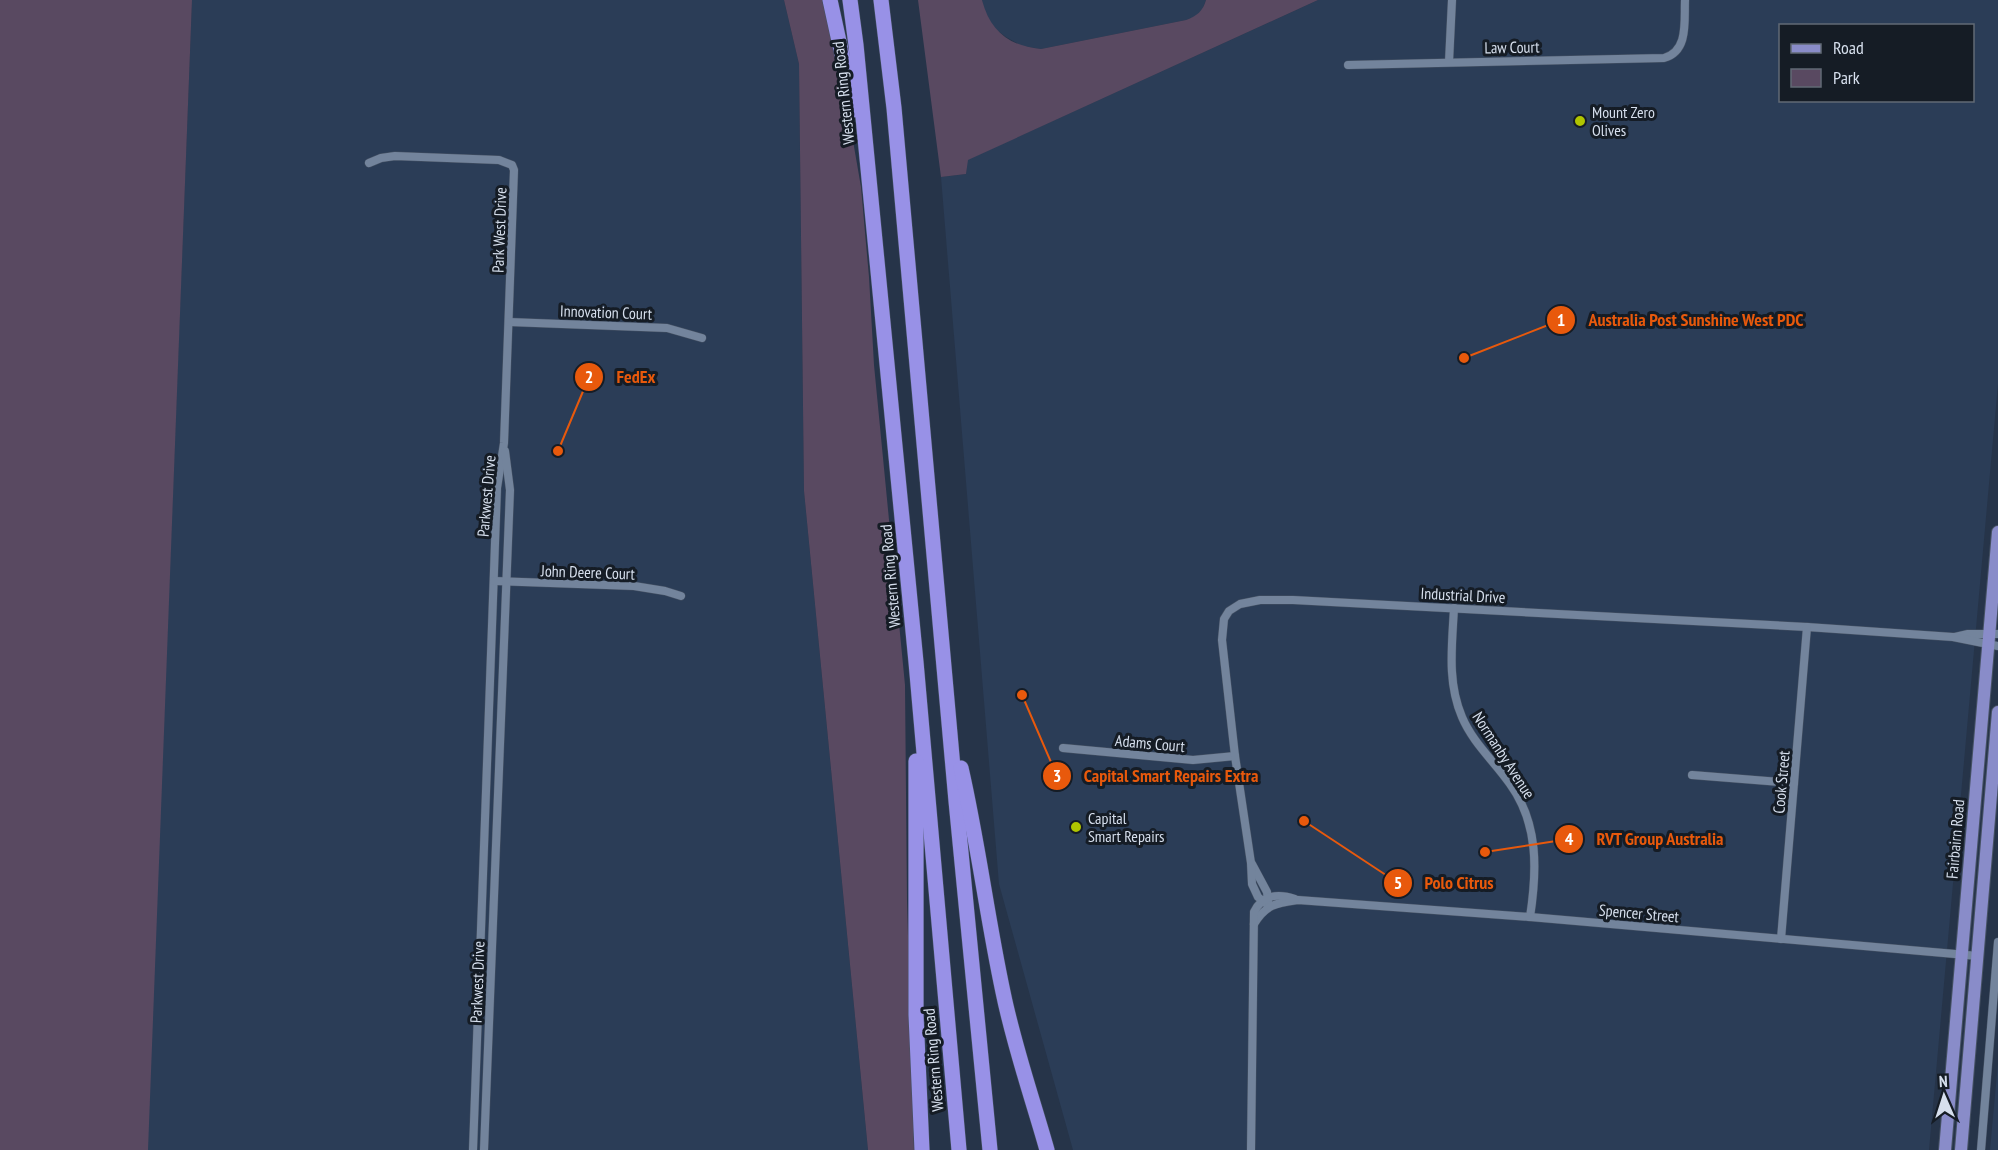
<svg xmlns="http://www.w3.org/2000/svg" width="1998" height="1150" viewBox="0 0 1998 1150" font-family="'PT Sans Narrow',sans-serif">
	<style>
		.built { fill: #2b3d57; fill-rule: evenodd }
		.green { fill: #594961 }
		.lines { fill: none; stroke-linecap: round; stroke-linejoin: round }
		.minor-casing { stroke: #465264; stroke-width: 9 }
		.primary-casing { stroke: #465264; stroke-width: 14 }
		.motorway-casing { stroke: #465264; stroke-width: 16 }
		.minor { stroke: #73849c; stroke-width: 8 }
		.primary { stroke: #898cc9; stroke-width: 12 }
		.motorway { stroke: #9891e7; stroke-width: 15 }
		.poi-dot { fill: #b0c500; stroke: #151c25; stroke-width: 2 }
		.labels { text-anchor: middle; stroke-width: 6; stroke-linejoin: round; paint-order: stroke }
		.street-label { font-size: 16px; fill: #d6dfed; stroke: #151c25 }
		.poi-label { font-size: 16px; fill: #d6dfed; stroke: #151c25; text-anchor: start }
		.leader { fill: none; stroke: #e8590c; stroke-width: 2 }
		.callout-dot { fill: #e8590c; stroke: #151c25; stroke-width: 2 }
		.mark-label { font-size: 18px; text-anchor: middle; font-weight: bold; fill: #fff }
		.callout-label { font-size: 18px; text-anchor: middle; font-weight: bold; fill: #e8590c; stroke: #151c25; stroke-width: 6; stroke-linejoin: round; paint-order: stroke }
	</style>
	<rect width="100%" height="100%" fill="#263449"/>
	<g class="built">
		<polygon points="192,0 784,0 799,64 804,491 868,1150 147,1150"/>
		<polygon points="982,0 1206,0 1202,11 1195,17 1186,20 1041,49 1022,46 1006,37 994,28 985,12"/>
		<path d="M1318,0H1998V384L1929,1150H1073L999,884L941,177L966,174L967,160ZM1780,26H1972V100H1780Z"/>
		<polygon points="1998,1063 1998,1150 1990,1150"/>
	</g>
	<g class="green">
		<polygon points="0,0 192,0 148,1150 0,1150"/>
		<polygon points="784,0 822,0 843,83 861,187 869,277 874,365 905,685 907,900 914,1150 868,1150 804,491 799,64"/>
		<path d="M918,0H982C990,31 1009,46 1041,49L1186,20C1197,16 1203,11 1206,0H1318L968,160L966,174L941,177Z"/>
	</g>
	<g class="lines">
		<g class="minor-casing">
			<g id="minor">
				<polyline points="1449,62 1452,0"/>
				<path d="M1348,65L1664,58C1689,51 1684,21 1685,0"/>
				<polyline points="369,163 381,158 395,156 499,160 512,165 514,170 504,443 497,488 473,1150"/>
				<polyline points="509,322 667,328 702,338"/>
				<polyline points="494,581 634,586 665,591 681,596"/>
				<path d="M1454,608C1452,646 1447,682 1462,717C1473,743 1494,761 1510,784C1539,824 1537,871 1530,917"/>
				<polyline points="1955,637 1968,634 1998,634"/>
				<polyline points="1063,748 1193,760 1235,756"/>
				<polyline points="1692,775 1794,783"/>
				<polyline points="1252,864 1267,892 1268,902"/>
				<polyline points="1269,906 1258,897 1252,884 1251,863 1235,756 1222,640 1224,619 1229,611 1240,604 1260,600 1293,600 1807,627 1953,637 1998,646"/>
				<path d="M1254,924C1266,904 1277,903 1298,900L1530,917L1978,956"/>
				<polyline points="1781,939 1807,627"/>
				<polyline points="484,1150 510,490 505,451"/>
				<path d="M1251,1150L1254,912C1262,895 1278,893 1295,899"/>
				<polyline points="1981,1150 1998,942"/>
			</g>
		</g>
		<g class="primary-casing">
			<g id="primary">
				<polyline points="1945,1150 1998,532"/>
				<polyline points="1961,1150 1998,712"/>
			</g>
		</g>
		<g class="motorway-casing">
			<g id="motorway">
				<polyline points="830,0 854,110"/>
				<polyline points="850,0 856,45 916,662 959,1150"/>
				<polyline points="881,0 894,108 956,801 990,1150"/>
				<polyline points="916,761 916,1015 922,1150"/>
				<path d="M961,768C978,842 987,917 1003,992C1014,1046 1032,1097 1047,1150"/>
			</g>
		</g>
		<use href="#minor" class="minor"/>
		<use href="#primary" class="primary"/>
		<use href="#motorway" class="motorway"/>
	</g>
	<g class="poi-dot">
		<circle cx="1580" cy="121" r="6"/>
		<circle cx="1076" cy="827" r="6"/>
	</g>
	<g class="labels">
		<g class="street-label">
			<text transform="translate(1512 47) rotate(-1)" y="6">Law Court</text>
			<text transform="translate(843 93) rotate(-96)" y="6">Western Ring Road</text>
			<text transform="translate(499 230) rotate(-88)" y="6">Park West Drive</text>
			<text transform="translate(606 312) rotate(2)" y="6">Innovation Court</text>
			<text transform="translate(486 496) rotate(-85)" y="6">Parkwest Drive</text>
			<text transform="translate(588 572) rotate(2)" y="6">John Deere Court</text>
			<text transform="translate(890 576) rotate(-95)" y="6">Western Ring Road</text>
			<text transform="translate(1463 595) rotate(3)" y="6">Industrial Drive</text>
			<text transform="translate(1150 743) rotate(5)" y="6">Adams Court</text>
			<text transform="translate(1504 755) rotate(57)" y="6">Normanby Avenue</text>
			<text transform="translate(1781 782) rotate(-85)" y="6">Cook Street</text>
			<text transform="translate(1955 839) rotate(-85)" y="6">Fairbairn Road</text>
			<text transform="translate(1639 913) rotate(5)" y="6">Spencer Street</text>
			<text transform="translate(477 982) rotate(-88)" y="6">Parkwest Drive</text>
			<text transform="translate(933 1060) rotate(-95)" y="6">Western Ring Road</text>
		</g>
		<g class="poi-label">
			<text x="1592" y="118">Mount Zero<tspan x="1592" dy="18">Olives</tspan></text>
			<text x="1088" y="824">Capital<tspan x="1088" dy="18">Smart Repairs</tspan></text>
		</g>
	</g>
	<path class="leader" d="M1464 358L1561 320M558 451L589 377M1022 695L1057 776M1485 852L1569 839M1304 821L1398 883"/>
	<g class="callout-dot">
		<circle cx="1464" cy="358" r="6"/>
		<circle cx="558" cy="451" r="6"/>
		<circle cx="1022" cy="695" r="6"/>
		<circle cx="1485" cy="852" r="6"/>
		<circle cx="1304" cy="821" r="6"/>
		<circle cx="1561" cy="320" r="15"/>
		<circle cx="589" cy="377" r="15"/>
		<circle cx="1057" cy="776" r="15"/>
		<circle cx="1569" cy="839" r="15"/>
		<circle cx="1398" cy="883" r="15"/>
	</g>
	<g class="mark-label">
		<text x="1561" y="326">1</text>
		<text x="589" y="383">2</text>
		<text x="1057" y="782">3</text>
		<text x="1569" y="845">4</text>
		<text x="1398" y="889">5</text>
	</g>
	<g class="callout-label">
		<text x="1696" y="326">Australia Post Sunshine West PDC</text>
		<text x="636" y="383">FedEx</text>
		<text x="1171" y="782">Capital Smart Repairs Extra</text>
		<text x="1660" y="845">RVT Group Australia</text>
		<text x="1459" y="889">Polo Citrus</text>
	</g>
	<rect x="1779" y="24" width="195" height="78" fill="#151c25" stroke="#626a75" stroke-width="1.5"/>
	<rect x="1791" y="44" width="30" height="9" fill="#898cc9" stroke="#626a75" stroke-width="1.5"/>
	<text x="1833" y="54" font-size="18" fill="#d6dfed">Road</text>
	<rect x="1791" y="69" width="30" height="18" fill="#594961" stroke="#626a75" stroke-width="1.5"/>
	<text x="1833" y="84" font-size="18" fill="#d6dfed">Park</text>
	<g transform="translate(1944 1096) rotate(357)" stroke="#151c25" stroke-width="4.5" paint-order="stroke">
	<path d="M0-4.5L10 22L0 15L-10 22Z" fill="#d6dfed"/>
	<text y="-9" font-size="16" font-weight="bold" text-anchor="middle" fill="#d6dfed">N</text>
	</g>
</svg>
